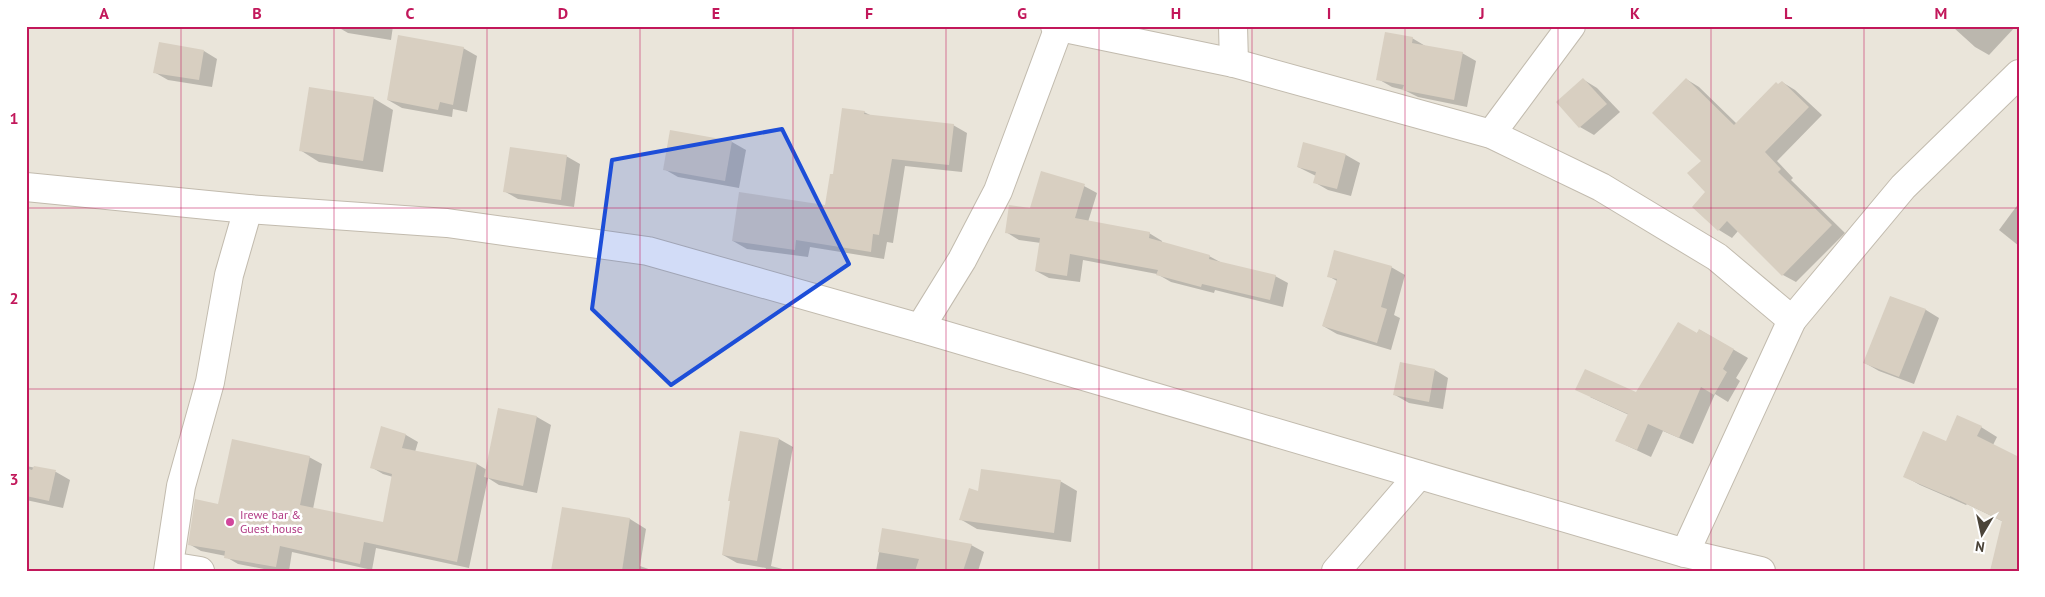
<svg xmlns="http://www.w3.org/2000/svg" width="2045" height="597" viewBox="0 0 2045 597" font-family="'PT Sans',sans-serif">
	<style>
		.residential { fill: #eae5da }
		.shadow { fill: #0003 }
		.building { fill: #d8cfc1 }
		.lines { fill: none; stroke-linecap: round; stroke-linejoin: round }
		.street-casing { stroke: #c2bbae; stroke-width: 30 }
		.street { stroke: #fff; stroke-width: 28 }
		.marked { fill: #1d4ed8; fill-opacity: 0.2; stroke: #1d4ed8; stroke-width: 4; stroke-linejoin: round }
		.grid { fill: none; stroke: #c2185b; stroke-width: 1; stroke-opacity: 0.55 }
		.hotel-dot { fill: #d1479c; stroke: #fff; stroke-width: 2 }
		.labels { text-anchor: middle; stroke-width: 5; stroke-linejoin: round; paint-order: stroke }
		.hotel-label { font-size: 12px; fill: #b23c85; stroke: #fff; text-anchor: start }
		.neatline { fill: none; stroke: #c2185b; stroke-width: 2 }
		.grid-label { font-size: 16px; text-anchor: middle; font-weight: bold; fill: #c2185b }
	</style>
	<rect width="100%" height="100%" fill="#f6f3ec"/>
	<rect class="residential" x="26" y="26" width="1993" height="545"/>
	<g class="shadow">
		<polygon points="336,26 393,26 391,40 348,33"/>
		<polygon points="1956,26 2016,26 1989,55 1975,47 1954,28"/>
		<polygon points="1412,38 1427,47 1462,53 1476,61 1467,107 1418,97 1404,90 1392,87 1378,79"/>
		<polygon points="463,48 477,56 467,112 453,109 452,117 402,108 388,100"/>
		<polygon points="204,51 217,59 212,87 168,80 154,72"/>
		<polygon points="1686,79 1699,87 1737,124 1782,82 1795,90 1822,115 1777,161 1793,178 1791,180 1845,233 1796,282 1783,275 1738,231 1732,238 1719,230 1707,192"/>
		<polygon points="1584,80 1597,88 1620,112 1594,135 1580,127"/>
		<polygon points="373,98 393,110 383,172 319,162 300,150"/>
		<polygon points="864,112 872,116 953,125 967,133 962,172 905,166 893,243 887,242 884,259 810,247 808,257 747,249 733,241 826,206 834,176"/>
		<polygon points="732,142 746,150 739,188 678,177 664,169"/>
		<polygon points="1304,143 1346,155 1360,163 1351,196 1328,190 1314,182 1316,176 1298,167"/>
		<polygon points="566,156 580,164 574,207 518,199 504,191"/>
		<polygon points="1084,186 1097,193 1088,222 1149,233 1162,241 1162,243 1209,256 1222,263 1275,276 1288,283 1283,307 1215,290 1214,293 1171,282 1157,274 1083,260 1080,282 1049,278 1036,271 1041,243 1019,240 1006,232 1031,209"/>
		<polygon points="2019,203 2019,246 1999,230"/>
		<polygon points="1391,267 1405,275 1394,315 1400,318 1391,350 1337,334 1323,326 1337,281 1328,276"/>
		<polygon points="1891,297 1926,310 1939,318 1914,384 1879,371 1865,363"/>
		<polygon points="1700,330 1748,358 1736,378 1740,381 1728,402 1715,394 1693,444 1663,431 1651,457 1617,441 1629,415 1590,397 1636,394"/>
		<polygon points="1435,370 1448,378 1443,409 1409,403 1395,395"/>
		<polygon points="499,409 537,417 551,425 537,493 499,485 488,478 469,568 376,548 372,570 292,552 289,571 274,571 238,564 226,557 226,556 201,551 189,544 219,506 309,457 322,464 313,509 384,524 393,477 383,474 371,467 382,428 406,435 418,442 415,452 477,464 487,470"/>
		<polygon points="1981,427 1997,437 1993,445 2008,524 1967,504 1966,505 1920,485 1904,476 1946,443"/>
		<polygon points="779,439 793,447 771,566 790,571 765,571 766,568 737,563 723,555 732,501"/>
		<polygon points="26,466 56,472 70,480 63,508 26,500"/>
		<polygon points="1060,481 1077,491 1071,542 977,529 960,519 979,492"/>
		<polygon points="563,509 630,519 646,529 640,566 654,571 552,571"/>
		<polygon points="883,530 971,545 984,552 978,571 876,571"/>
	</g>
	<g class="building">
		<polygon points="1385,32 1413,37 1412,43 1463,52 1454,100 1402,90 1404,85 1376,80"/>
		<polygon points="398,35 464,47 453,105 440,102 438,110 387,100"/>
		<polygon points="159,42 204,50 199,80 153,73"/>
		<polygon points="1583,78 1607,104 1579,128 1556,102"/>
		<polygon points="1686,78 1734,125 1776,82 1778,84 1782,81 1809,107 1765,152 1781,169 1778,172 1832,225 1782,276 1727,221 1718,231 1692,207 1705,192 1687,173 1701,161 1652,113"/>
		<polygon points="309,87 374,97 363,161 299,151"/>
		<polygon points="842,108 865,111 864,114 954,124 949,165 892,159 879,235 873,234 871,252 796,240 795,250 732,241 739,192 825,205 830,174 833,174"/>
		<polygon points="670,130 732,141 725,181 663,170"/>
		<polygon points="1303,142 1346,154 1337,189 1313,183 1316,172 1297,167"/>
		<polygon points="510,147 567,155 561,200 503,192"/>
		<polygon points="1041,171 1085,184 1075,218 1150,232 1149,238 1210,255 1209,259 1276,275 1270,300 1202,284 1201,287 1156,275 1158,270 1070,254 1067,276 1035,271 1040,238 1005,233 1009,205 1030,208"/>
		<polygon points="1334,250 1392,266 1381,307 1387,309 1377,343 1322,326 1337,279 1327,277"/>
		<polygon points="1890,296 1926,309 1899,377 1863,363"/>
		<polygon points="1678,322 1697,333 1699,329 1734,349 1723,369 1727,372 1714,395 1701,387 1679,438 1648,424 1637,450 1615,441 1628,414 1575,390 1585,369 1636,392"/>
		<polygon points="1400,362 1435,369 1429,402 1393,395"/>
		<polygon points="498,408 537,416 523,486 484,477"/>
		<polygon points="1957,415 1982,426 1977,436 2019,457 2019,571 1990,571 2002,521 1950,496 1950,497 1903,477 1923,431 1946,441"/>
		<polygon points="381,426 406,434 402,448 477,463 457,562 364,542 360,564 280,546 276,567 224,558 225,551 188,545 195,499 218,504 232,439 310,456 300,505 383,522 392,474 370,468"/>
		<polygon points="740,431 779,438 757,561 722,555 730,501 728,501"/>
		<polygon points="34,466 56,470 49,501 26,496 26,468 32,470"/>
		<polygon points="981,469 1061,480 1054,533 959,520 969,488 978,491"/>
		<polygon points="562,507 630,518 622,571 551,571"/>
		<polygon points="882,528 972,544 963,571 915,571 919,559 878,552"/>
	</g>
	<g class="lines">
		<g class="street-casing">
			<g id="street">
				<polyline points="1055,26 1234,63 1491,134 1601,187 1717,257 1792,320"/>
				<polyline points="1233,26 1234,63"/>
				<polyline points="1491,134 1571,26"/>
				<polyline points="26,187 248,209 447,223 648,251 920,328 1685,553 1761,571"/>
				<polyline points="920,328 962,260 998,191 1059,27"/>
				<polyline points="1685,553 1792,320 1903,187 2019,74"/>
				<polyline points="169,566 200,571"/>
				<polyline points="168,571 181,486 210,382 229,275 248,209"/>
				<polyline points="1336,571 1419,475"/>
			</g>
		</g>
		<use href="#street" class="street"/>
	</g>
	<path class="marked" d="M782,129L849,264L671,385L592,309L612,160Z"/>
	<path class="grid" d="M181,26V571M334,26V571M487,26V571M640,26V571M793,26V571M946,26V571M1099,26V571M1252,26V571M1405,26V571M1558,26V571M1711,26V571M1864,26V571M26,208H2019M26,389H2019"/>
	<circle class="hotel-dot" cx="230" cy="522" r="5"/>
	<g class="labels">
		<g class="hotel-label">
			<text x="240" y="519">Irewe bar &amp;<tspan x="240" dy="14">Guest house</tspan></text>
		</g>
	</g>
	<rect width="2045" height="597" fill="none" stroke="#ffffff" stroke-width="55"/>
	<g transform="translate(1982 534) rotate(189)" stroke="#ffffff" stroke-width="4" paint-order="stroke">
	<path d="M0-4L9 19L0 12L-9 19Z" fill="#4b4439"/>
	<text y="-8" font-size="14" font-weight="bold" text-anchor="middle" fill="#4b4439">N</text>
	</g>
	<rect x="28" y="28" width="1990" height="542" class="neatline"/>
	<g class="grid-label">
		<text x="104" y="19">A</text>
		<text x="257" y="19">B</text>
		<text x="410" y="19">C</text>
		<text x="563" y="19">D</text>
		<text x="716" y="19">E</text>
		<text x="869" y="19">F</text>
		<text x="1022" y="19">G</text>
		<text x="1176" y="19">H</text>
		<text x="1329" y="19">I</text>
		<text x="1482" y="19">J</text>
		<text x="1635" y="19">K</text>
		<text x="1788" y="19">L</text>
		<text x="1941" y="19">M</text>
		<text x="14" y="124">1</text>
		<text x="14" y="304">2</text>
		<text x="14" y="485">3</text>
	</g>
</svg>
